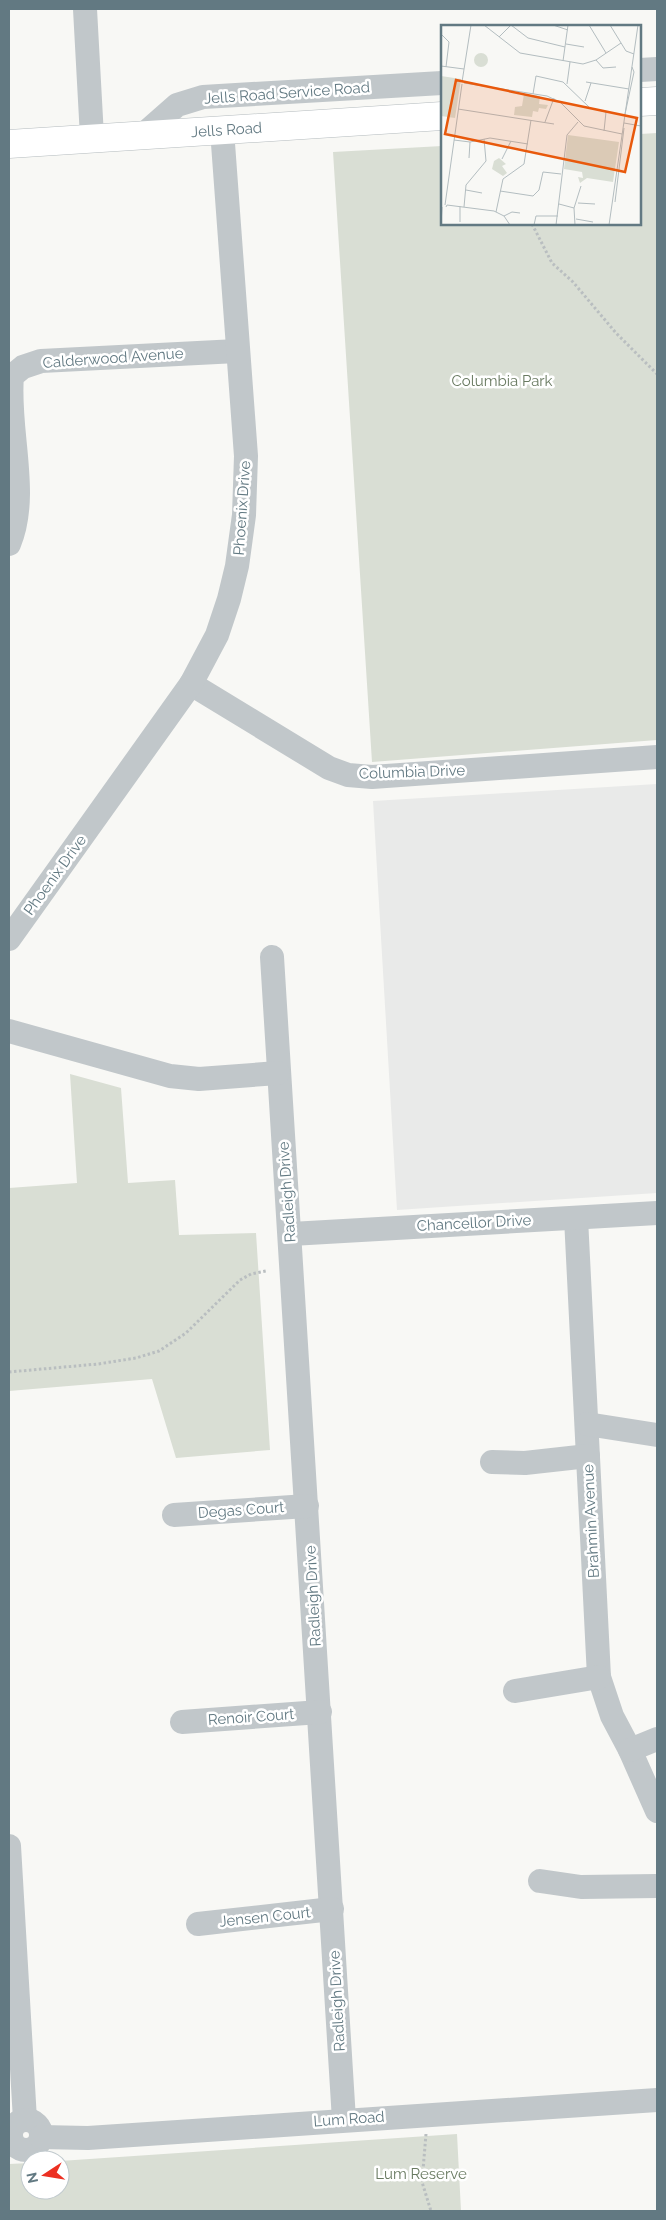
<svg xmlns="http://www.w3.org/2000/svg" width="666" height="2220" viewBox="0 0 666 2220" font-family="Raleway,sans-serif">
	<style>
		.built { fill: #e9eae9 }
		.green { fill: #d9ded4 }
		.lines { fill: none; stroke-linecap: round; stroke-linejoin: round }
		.major-casing { stroke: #b4bbbe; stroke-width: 29 }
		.path { stroke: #b9bec0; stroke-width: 3; stroke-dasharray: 2.5 2.5; stroke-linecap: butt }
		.minor { stroke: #c1c7ca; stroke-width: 24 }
		.major { stroke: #fff; stroke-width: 28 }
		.labels { text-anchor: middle; stroke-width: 5; stroke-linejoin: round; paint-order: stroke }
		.street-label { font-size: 15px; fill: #627982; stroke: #fff }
		.park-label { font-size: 15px; fill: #697a61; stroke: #fff }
		.inset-road { fill: none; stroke: #b3bdc0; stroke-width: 1 }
		.view { fill: #e8590c; fill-opacity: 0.15; stroke: #e8590c; stroke-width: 2.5 }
		.inset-edge { fill: none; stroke: #627982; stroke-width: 2.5 }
	</style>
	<rect width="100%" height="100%" fill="#f8f8f5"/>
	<polygon class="built" points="657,784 657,1193 397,1210 373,801"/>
	<g class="green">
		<polygon points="657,133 657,740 372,762 333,152 442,146 442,224 640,224 640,134"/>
		<polygon points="70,1074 121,1088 128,1183 175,1180 179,1235 256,1233 270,1450 176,1458 152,1379 9,1391 9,1188 77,1183"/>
		<polygon points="457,2134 461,2211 9,2211 9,2164 30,2163 30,2190 60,2190 60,2161"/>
	</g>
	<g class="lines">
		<g class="major-casing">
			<g id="major">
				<polyline points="640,102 657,101"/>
				<path id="s1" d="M9,144L442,116"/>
			</g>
		</g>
		<g class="path">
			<polyline points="532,224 552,263 573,282 616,333 657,374"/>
			<polyline points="9,1372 98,1364 136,1358 159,1351 186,1333 240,1280 251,1274 266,1271"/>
			<polyline points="426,2134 422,2182 431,2211"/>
		</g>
		<g class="minor">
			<polyline points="85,9 92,137"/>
			<polyline points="640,70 657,69"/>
			<polyline points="144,134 177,105 203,97 442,83"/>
			<path d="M9,544C30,494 7,430 12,376L23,367L41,361L237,351"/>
			<polyline points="191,684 329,768 348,775 372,777 657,757"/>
			<polyline points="9,939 191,684 217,635 229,599 237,566 244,515 246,456 222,130"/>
			<polyline points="272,957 344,2120"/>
			<polyline points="9,1031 170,1076 199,1079 278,1073"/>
			<polyline points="576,1218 599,1677 612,1716 630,1750 657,1811"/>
			<polyline points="291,1234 657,1213"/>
			<polyline points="587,1424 657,1435"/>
			<polyline points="492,1462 525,1463 588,1456"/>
			<polyline points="174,1515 307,1506"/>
			<polyline points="515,1691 599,1677"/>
			<polyline points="182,1722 320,1712"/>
			<polyline points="630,1750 657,1739"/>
			<polyline points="9,1846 25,2120"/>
			<polyline points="540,1881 581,1887 657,1886"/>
			<polyline points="198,1924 332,1909"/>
			<circle cx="26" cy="2135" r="15"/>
			<polyline points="41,2137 88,2138 657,2100"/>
		</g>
		<use href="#major" class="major"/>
	</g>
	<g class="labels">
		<g class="street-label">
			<text transform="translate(287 93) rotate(-4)" y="5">Jells Road Service Road</text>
			<text dy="5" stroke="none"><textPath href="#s1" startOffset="218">Jells Road</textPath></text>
			<text transform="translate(113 358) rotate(-4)" y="5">Calderwood Avenue</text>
			<text transform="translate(242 508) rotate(-86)" y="5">Phoenix Drive</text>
			<text transform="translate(412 772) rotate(-2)" y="5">Columbia Drive</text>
			<text transform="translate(55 875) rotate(-54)" y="5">Phoenix Drive</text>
			<text transform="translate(287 1192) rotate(-94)" y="5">Radleigh Drive</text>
			<text transform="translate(474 1223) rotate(-3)" y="5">Chancellor Drive</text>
			<text transform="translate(241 1510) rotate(-4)" y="5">Degas Court</text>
			<text transform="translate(591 1521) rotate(-93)" y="5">Brahmin Avenue</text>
			<text transform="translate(313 1596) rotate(-93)" y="5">Radleigh Drive</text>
			<text transform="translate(251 1717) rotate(-4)" y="5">Renoir Court</text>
			<text transform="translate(265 1917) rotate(-6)" y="5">Jensen Court</text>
			<text transform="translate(337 2001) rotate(-93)" y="5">Radleigh Drive</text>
			<text transform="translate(349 2119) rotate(-4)" y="5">Lum Road</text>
		</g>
		<g class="park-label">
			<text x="502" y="386">Columbia Park</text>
			<text x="421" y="2179">Lum Reserve</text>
		</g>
	</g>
	<g transform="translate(441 25)">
		<rect width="200" height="200" fill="#f8f8f5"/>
		<path d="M33 35a7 7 0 1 1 14 0a7 7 0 1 1-14 0ZM0,51L20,54L14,93L0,91ZM83,69L99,71L98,79L107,80L105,84L98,83L97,87L92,86L91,92L73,90L74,82L81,81ZM127,110L178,117L172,157L146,153L139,158L137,152L142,153L141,147L123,144ZM58,133L65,139L61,141L66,148L62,151L51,144L53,136Z" fill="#d9ded4"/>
		<path class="inset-road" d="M43,0L79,28L142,39L155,35L180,18M70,0L87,13L124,22M112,0L127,5M148,0L165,28M169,0L185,26L193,29M0,9L8,17L5,42M58,12L70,0M125,19L143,22M155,35L162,43L175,42M122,36L127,0M0,41L23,44M21,57L30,0M145,57L188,64M23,58L106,71L119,77L143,101L181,109M126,59L129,37M92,69L95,51L122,57L149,83L165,87L163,106M144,76L150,58M17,84L113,99M184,89L193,47L191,42M104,97L113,73M183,98L200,101M13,115L29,117L49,113L87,119M28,133L29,117M61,134L70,116M25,165L41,168M59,166L92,171L98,165L102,147L120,149M174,177L183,103M137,178L154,179M118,179L133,183L134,200M4,180L21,59M5,182L6,180L53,186L63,191L69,200M23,182L25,160L45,136L43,114M133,183L140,161M55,187L62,154L83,139L90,95M63,191L71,187L79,188M135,194L152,197M19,197V181M0,200L1,182M93,200L95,191H117M115,200L126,110L137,97M168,200L197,0"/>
		<path class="view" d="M15,55L196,93L184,147L4,109Z"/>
		<rect width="200" height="200" class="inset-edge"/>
	</g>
	<rect width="666" height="2220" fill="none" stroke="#627982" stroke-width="20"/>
	<g transform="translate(45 2175) rotate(258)"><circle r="24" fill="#ffffff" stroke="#c0c9cd"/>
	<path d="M0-4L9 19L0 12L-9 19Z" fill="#ec3022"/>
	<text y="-8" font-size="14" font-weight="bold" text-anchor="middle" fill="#627982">N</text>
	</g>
</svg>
